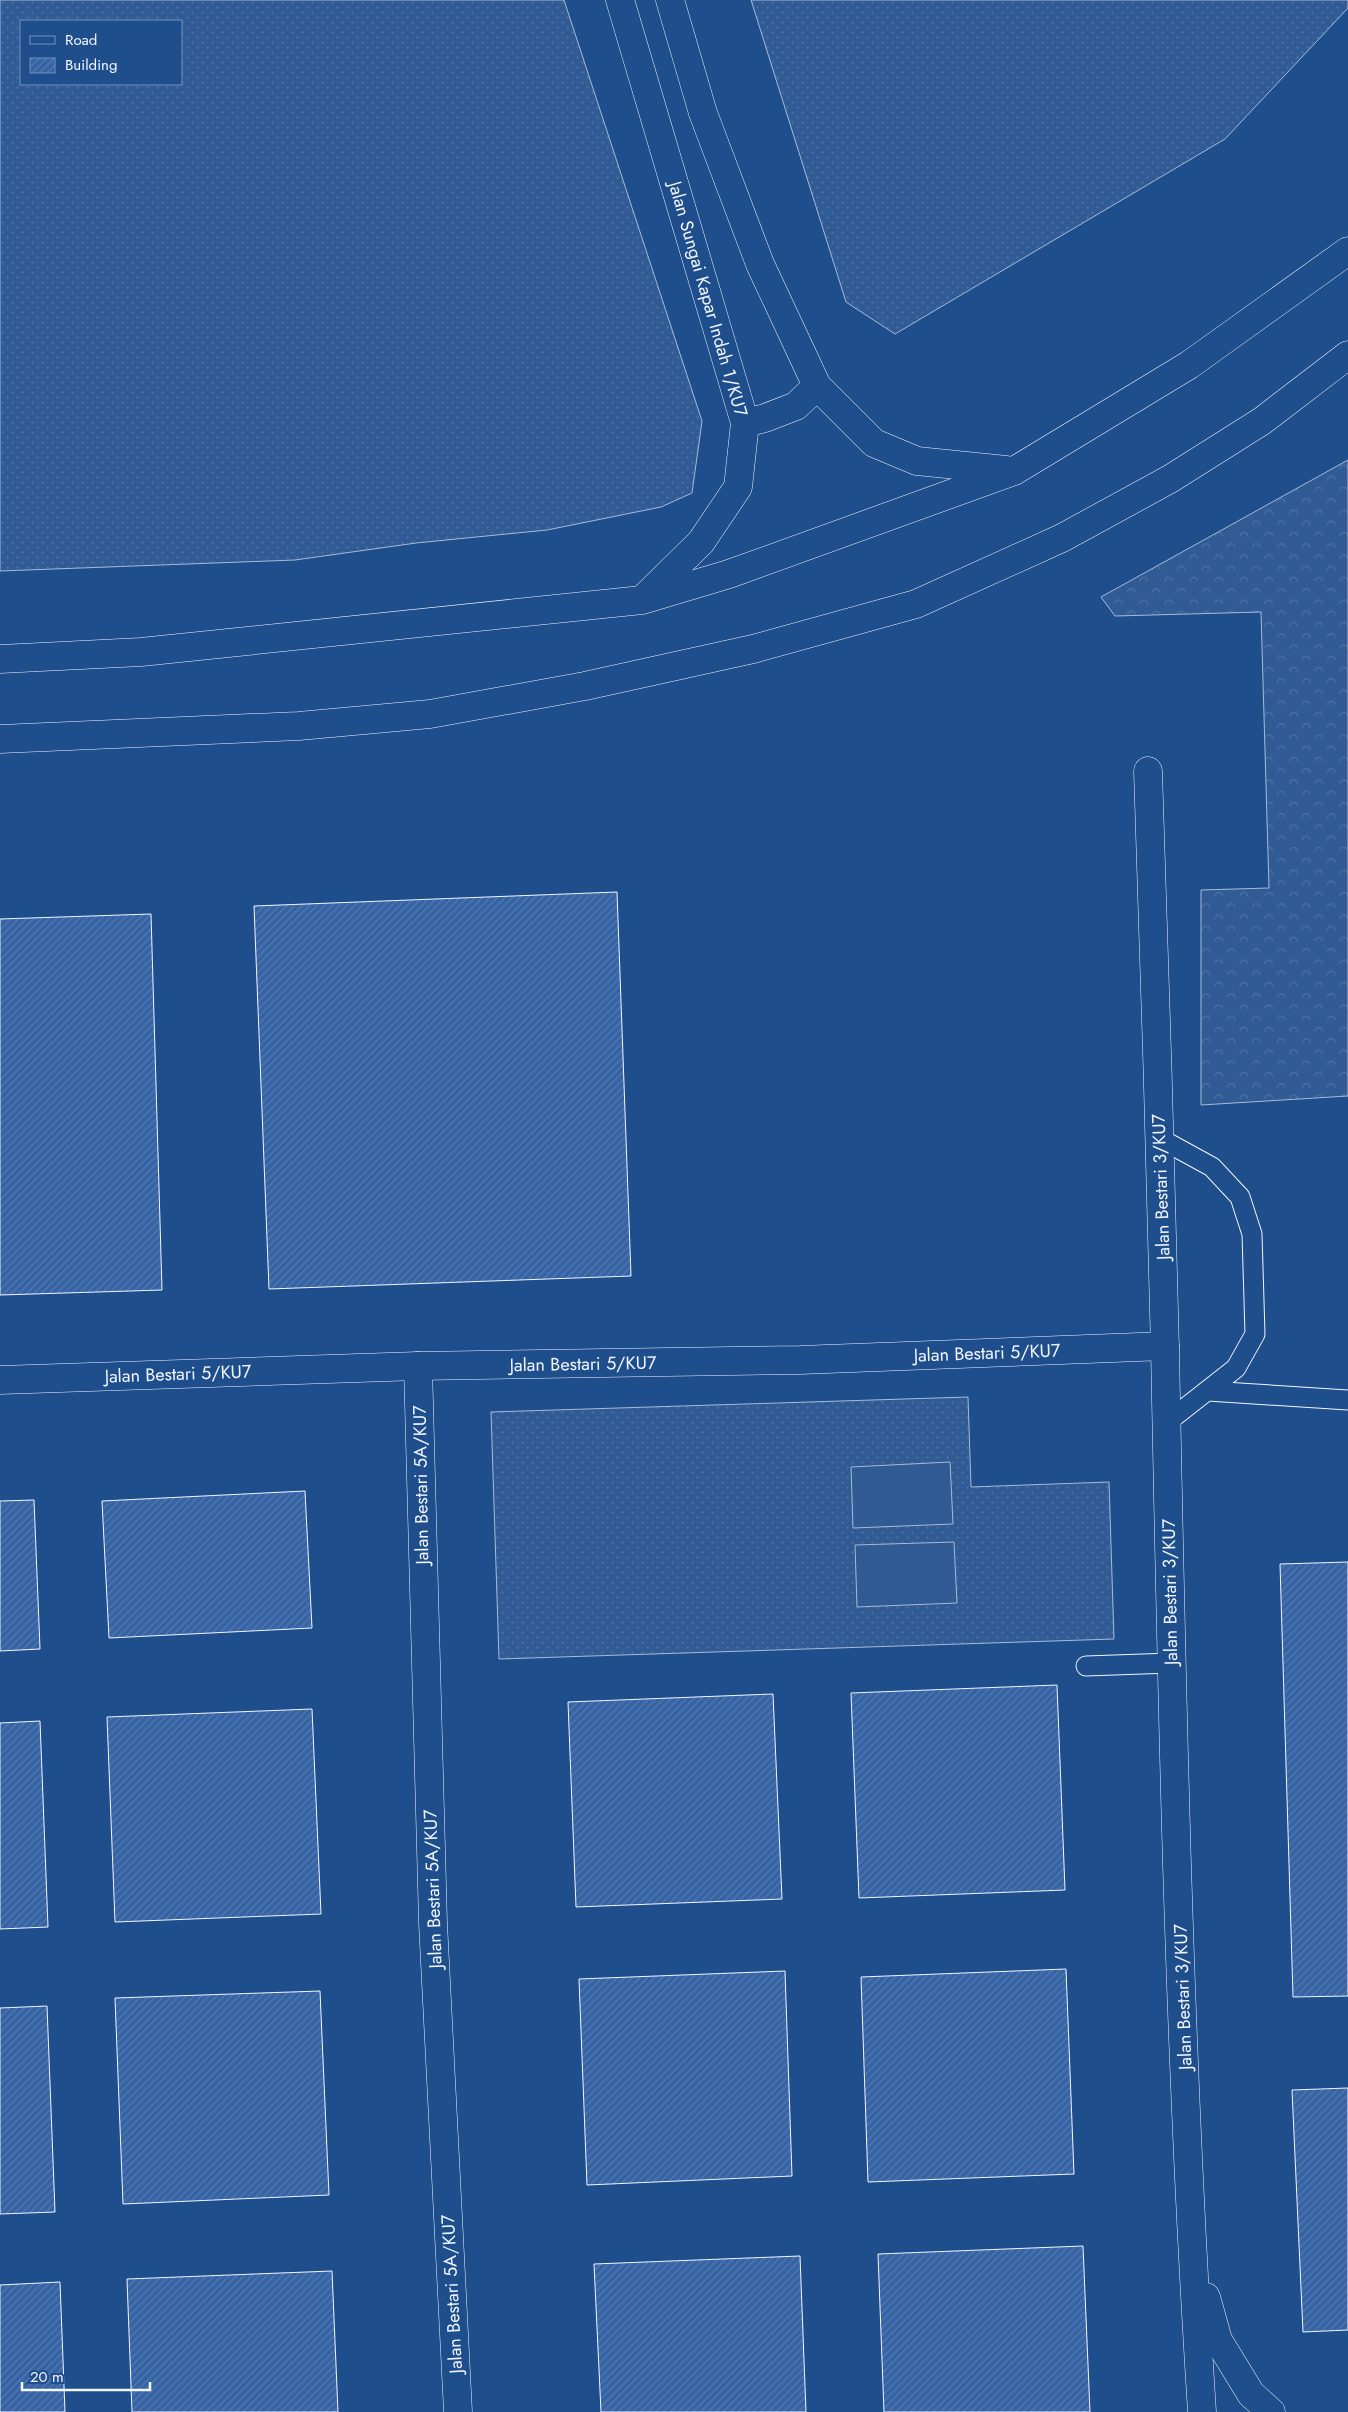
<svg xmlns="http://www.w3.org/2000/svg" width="1348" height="2412" viewBox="0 0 1348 2412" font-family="Jost,sans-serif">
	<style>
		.grass { fill: url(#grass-dots); stroke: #a8bbd7; fill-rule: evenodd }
		.forest { fill: url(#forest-crowns); stroke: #a8bbd7 }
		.built { fill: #305b95; stroke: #a8bbd7 }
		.building { fill: url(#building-hatch); stroke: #f2f6ff }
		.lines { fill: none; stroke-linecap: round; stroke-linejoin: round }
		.service-casing { stroke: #f2f6ff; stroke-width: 21 }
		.minor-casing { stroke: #f2f6ff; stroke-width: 29 }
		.service { stroke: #1f4e8c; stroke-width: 19 }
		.minor { stroke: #1f4e8c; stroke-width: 28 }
		.labels { text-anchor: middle; stroke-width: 4; stroke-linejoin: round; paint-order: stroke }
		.street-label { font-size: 18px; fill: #f2f6ff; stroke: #1f4e8c }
	</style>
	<defs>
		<pattern id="grass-dots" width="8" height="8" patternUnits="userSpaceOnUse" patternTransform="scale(1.25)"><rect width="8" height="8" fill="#305b95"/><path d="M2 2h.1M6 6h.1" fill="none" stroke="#4e73a5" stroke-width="1.8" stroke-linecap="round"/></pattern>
		<pattern id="forest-crowns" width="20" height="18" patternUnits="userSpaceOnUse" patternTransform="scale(1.25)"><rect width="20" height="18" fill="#305b95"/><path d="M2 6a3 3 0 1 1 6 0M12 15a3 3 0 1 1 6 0" fill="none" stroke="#4e73a5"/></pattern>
		<pattern id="building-hatch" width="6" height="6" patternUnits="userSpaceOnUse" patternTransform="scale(1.25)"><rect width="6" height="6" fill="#3563a3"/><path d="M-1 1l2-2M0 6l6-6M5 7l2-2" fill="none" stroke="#537ab1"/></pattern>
	</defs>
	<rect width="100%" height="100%" fill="#1f4e8c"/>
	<g class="grass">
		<path d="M0,0H564L702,421L692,493L661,507L547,530L416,543L295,560L0,571ZM21,21H181V84H21Z"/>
		<polygon points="751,0 1348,0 1348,8 1225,139 895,334 846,302"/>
		<polygon points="968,1397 971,1487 1109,1482 1114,1639 499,1659 491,1412"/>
	</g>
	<polygon class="forest" points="1348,460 1348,1096 1201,1105 1201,890 1269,888 1261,612 1115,616 1101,597"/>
	<g class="built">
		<polygon points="950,1462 953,1524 853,1528 851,1467"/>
		<polygon points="954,1542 957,1603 857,1607 855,1545"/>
	</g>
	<g class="building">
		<polygon points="617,892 631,1276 269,1289 254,906"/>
		<polygon points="151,914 162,1290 0,1295 0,919"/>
		<polygon points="305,1491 312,1628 109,1638 102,1501"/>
		<polygon points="34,1500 40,1649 0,1651 0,1501"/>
		<polygon points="1348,1562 1348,1996 1293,1997 1280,1564"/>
		<polygon points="1057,1685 1065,1890 859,1898 851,1693"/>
		<polygon points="773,1694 782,1899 576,1907 568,1702"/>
		<polygon points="312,1709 321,1914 115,1922 107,1717"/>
		<polygon points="40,1721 48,1927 0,1929 0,1723"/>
		<polygon points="1066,1969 1074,2174 868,2182 861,1977"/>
		<polygon points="785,1971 792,2176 587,2185 579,1979"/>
		<polygon points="320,1991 329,2195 123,2204 115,1998"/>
		<polygon points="47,2006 55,2212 0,2214 0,2008"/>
		<polygon points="1348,2088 1348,2330 1303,2332 1292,2090"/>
		<polygon points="1083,2246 1090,2412 884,2412 878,2254"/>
		<polygon points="800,2256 806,2412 601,2412 594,2264"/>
		<polygon points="332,2271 338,2412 132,2412 127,2279"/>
		<polygon points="60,2282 65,2412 0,2412 0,2285"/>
	</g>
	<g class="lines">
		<g class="service-casing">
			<g id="service">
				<polyline points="1159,1138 1212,1167 1240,1197 1252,1234 1255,1334 1236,1368 1166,1423"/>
				<polyline points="1208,1391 1348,1400"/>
				<polyline points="1086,1666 1171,1663"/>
			</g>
		</g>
		<g class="minor-casing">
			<g id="minor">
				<polyline points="620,0 745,423 738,487 701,542 645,597"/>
				<polyline points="670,0 703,113 760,264 817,386 874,443 917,461 1006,470"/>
				<polyline points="745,423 765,418 796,406 817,386"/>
				<polyline points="0,659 141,652 642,600 729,574 1014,471 1189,365 1348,251"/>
				<polyline points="0,739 299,726 430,714 585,686 753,649 916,604 1062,538 1170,479 1262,421 1348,355"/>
				<path d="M1148,771C1154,964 1161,1156 1165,1349C1172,1703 1179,2058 1202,2412"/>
				<polyline points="418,1366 433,1923 458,2412"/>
				<polyline points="0,1380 418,1366 800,1360 1165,1346"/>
				<polyline points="1206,2297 1218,2340 1251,2394 1271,2412"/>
			</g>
		</g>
		<use href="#service" class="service"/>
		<use href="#minor" class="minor"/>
	</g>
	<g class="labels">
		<g class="street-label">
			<text transform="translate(708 299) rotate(74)" y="6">Jalan Sungai Kapar Indah 1/KU7</text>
			<text transform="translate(1161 1187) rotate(-92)" y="6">Jalan Bestari 3/KU7</text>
			<text transform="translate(987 1353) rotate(-2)" y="6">Jalan Bestari 5/KU7</text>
			<text transform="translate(583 1364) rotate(-1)" y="6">Jalan Bestari 5/KU7</text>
			<text transform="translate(178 1374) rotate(-2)" y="6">Jalan Bestari 5/KU7</text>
			<text transform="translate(421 1485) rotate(-91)" y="6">Jalan Bestari 5A/KU7</text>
			<text transform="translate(1170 1592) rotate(-91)" y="6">Jalan Bestari 3/KU7</text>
			<text transform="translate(433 1889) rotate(-92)" y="6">Jalan Bestari 5A/KU7</text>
			<text transform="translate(1183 1997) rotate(-92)" y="6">Jalan Bestari 3/KU7</text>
			<text transform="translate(452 2294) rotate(-93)" y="6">Jalan Bestari 5A/KU7</text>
		</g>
	</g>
	<rect x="20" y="20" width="162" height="65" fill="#1f4e8c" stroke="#7391ba"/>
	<rect x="30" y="36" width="25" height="8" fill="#1f4e8c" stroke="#7391ba"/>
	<text x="65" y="45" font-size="15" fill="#f2f6ff">Road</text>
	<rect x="30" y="58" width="25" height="15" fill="url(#building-hatch)" stroke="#7391ba"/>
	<text x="65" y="70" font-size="15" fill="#f2f6ff">Building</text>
	<path d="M22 2382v8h128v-8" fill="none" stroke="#f2f6ff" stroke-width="2.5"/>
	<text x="30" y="2382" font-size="15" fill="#f2f6ff" stroke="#1f4e8c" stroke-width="4" paint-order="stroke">20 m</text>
</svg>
